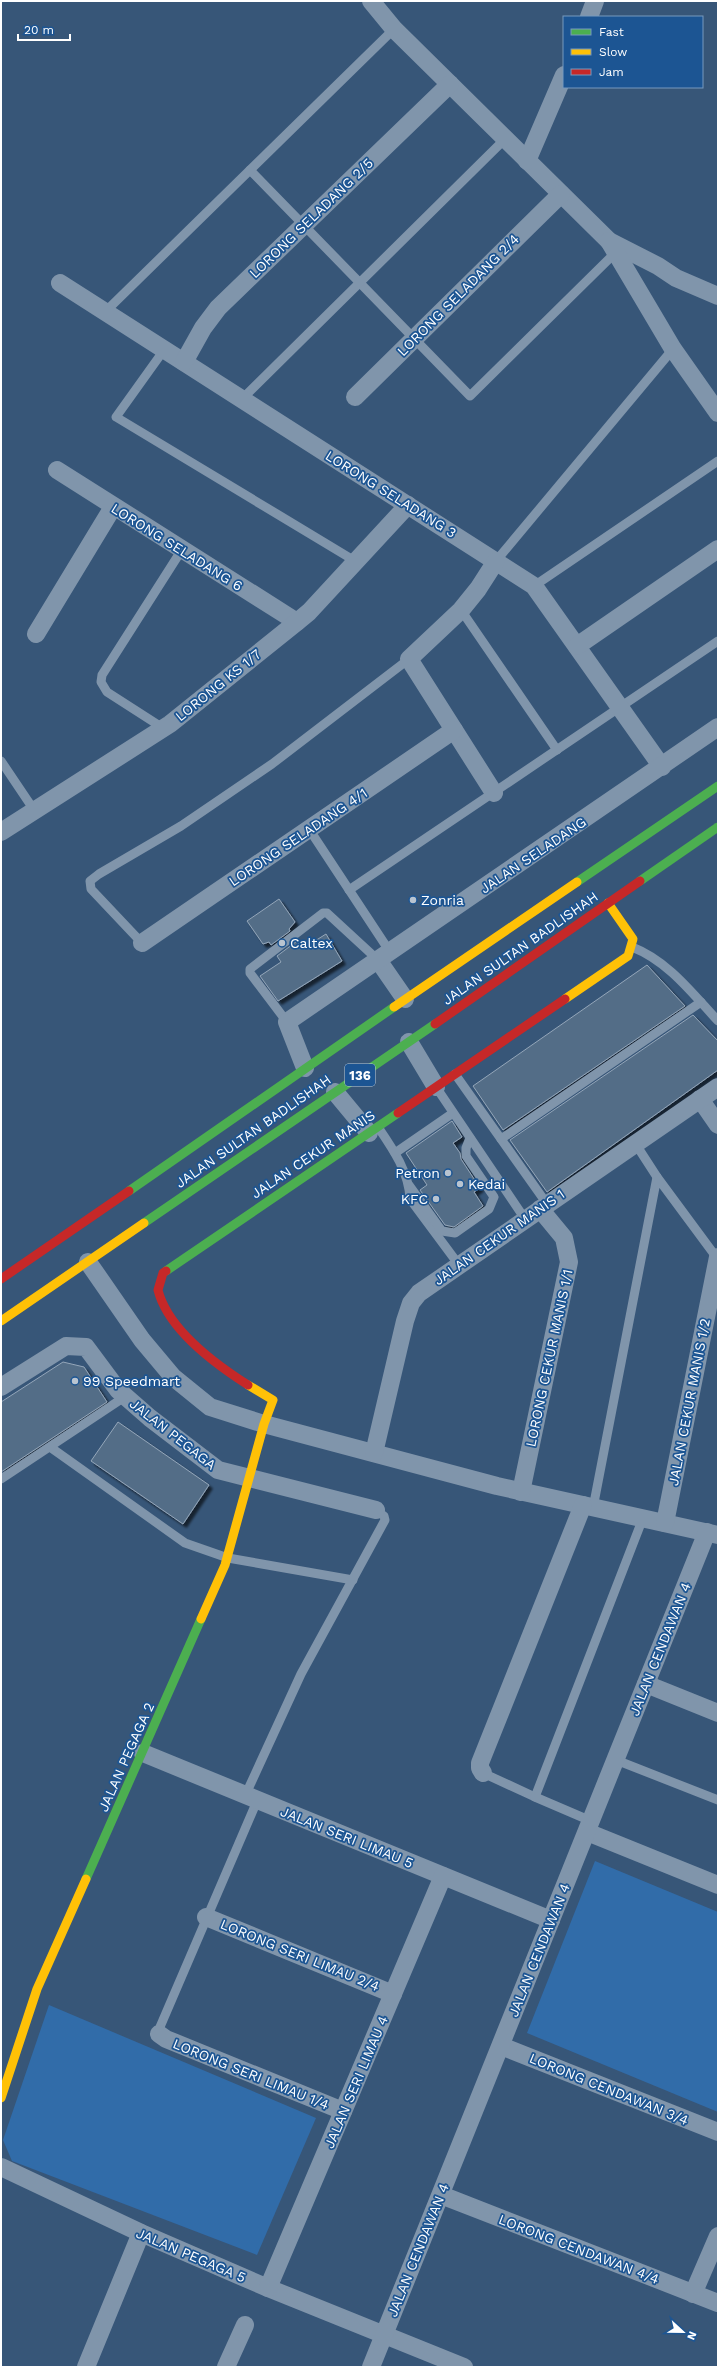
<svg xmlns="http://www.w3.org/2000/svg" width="719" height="2368" viewBox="0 0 719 2368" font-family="'Work Sans',sans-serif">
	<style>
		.green { fill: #316ca9 }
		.building { fill: #536d87; stroke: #94a6b9; filter: url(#shadow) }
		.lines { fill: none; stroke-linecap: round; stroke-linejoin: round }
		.lane { stroke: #8095ab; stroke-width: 9 }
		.street { stroke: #8095ab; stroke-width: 18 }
		.fast { stroke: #4caf50; stroke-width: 9 }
		.slow { stroke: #ffc107; stroke-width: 9 }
		.jam { stroke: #c62828; stroke-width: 9 }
		.poi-dot { fill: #b9c4d0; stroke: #1c5593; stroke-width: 1.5 }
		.labels { text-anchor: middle; stroke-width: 3.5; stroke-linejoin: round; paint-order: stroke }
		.shield { fill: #1c5593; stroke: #bbccdf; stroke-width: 1 }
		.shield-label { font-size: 13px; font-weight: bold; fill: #fff }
		.street-label { font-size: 14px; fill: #fff; stroke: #1c5593 }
		.poi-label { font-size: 14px; fill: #fff; stroke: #1c5593; text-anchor: start }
	</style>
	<defs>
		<filter id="shadow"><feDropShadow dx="3.5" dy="3.5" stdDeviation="1" flood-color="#0009"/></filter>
	</defs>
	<rect width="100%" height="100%" fill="#375678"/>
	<g class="green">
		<polygon points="595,1861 718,1912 718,2112 527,2033"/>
		<polygon points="49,2005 316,2118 257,2255 12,2161 3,2140"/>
	</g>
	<g class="building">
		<polygon points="279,899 295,922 289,929 290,931 271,945 269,942 263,944 247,921"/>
		<polygon points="326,934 342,961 278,1001 260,976 281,962 277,956 297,941 302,949"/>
		<polygon points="647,965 685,1006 503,1130 473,1086"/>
		<polygon points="693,1015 718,1041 718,1070 547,1192 510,1140"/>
		<polygon points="452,1121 462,1137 453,1143 460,1153 461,1159 480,1188 474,1192 483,1206 454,1227 445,1225 420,1190 427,1185 406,1153"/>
		<polygon points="63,1362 84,1367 107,1402 1,1472 1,1402"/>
		<polygon points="118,1422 209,1485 183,1524 91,1461"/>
	</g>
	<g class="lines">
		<g class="lane">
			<polyline points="250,170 470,396 615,253"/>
			<polyline points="105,312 394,29"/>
			<polyline points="164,350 116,417 355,561"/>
			<polyline points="242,399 505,139"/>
			<polyline points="496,561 673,349"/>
			<polyline points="534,586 718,461"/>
			<polyline points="461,610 557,750"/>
			<polyline points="163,728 107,692 101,682 102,675 181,551"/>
			<polyline points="1,761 34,810"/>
			<polyline points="309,829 390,952"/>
			<polyline points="349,890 718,641"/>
			<polyline points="142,943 91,889 90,881 99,874 181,826 272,764 409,659"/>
			<path d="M632,947C668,961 692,993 718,1021"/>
			<polyline points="287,1022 250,973 250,969 323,913 327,913 378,960"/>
			<polyline points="455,1074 547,1204"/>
			<polyline points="436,1087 525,1219"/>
			<path d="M378,1127C393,1149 409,1172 410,1199L459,1265"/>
			<polyline points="501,1139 701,1002"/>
			<polyline points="635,1143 657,1177"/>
			<polyline points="395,1153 453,1113"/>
			<polyline points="409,1185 442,1231 455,1233 489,1209 494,1197 466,1156 466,1148 470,1138"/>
			<polyline points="50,1447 185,1543 228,1558 353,1580"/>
			<polyline points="1,1479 126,1396"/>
			<polyline points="593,1508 657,1177 717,1258"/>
			<polyline points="616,1760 718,1800"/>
			<polyline points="483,1773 535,1797"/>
			<polyline points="245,1796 301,1674 385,1520 384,1516 376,1510"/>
			<polyline points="591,1821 535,1797 643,1518"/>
			<polyline points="159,2034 160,2027 257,1801"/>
		</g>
		<g class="street">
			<polyline points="371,1 394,29 609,241 658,266 676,278 718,296"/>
			<polyline points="589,17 595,1"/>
			<polyline points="527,161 564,75"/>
			<polyline points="609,241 673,349 718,413"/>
			<polyline points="60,283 534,586 662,767"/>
			<polyline points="184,362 203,328 218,308 450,84"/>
			<polyline points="355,397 561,194"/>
			<polyline points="57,470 297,622"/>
			<polyline points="36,634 113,507"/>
			<polyline points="577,646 718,549"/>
			<polyline points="494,793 409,659 461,610 478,589 496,561"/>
			<polyline points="1,832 170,724 297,622 309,612 408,505"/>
			<polyline points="142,943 454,730"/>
			<polyline points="378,960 405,999"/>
			<polyline points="409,1042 436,1087"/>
			<polyline points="305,1068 287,1022 718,727"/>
			<polyline points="335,1092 369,1133"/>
			<polyline points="700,1099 718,1125"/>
			<polyline points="88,1262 142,1340 173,1377 210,1407 264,1424 497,1486 718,1535"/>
			<polyline points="1,1387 66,1346 86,1347 118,1390 150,1418 218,1470 376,1510"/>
			<polyline points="374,1453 405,1321 411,1303 419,1293 718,1087"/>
			<polyline points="521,1492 569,1262 564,1238 540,1209"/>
			<polyline points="665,1523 718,1257"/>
			<polyline points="646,1684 718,1713"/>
			<polyline points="143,1753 551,1920"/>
			<polyline points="483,1773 480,1768 480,1763 583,1505"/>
			<polyline points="587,1832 718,1885"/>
			<polyline points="206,1917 393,1994"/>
			<polyline points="159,2034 166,2039 343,2111"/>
			<polyline points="501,2046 718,2132"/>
			<polyline points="1,2167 141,2233 268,2288 464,2367"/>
			<polyline points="441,2195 718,2303"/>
			<polyline points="268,2288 443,1876"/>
			<polyline points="693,2294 718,2236"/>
			<polyline points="86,2367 141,2233"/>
			<polyline points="226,2367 245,2325"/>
			<polyline points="371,2367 707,1532"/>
		</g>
		<g class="fast">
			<polyline points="640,881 718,827"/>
			<polyline points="577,882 718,786"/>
			<polyline points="129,1191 394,1007"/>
			<polyline points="144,1223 435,1024"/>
			<polyline points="166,1271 398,1113"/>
			<polyline points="86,1879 201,1619"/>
		</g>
		<g class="slow">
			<polyline points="565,999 628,956 633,939 608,903"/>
			<polyline points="394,1007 577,882"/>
			<polyline points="1,1321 144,1223"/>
			<polyline points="201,1619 225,1565 264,1424 273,1400 248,1385"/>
			<polyline points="1,2098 37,1989 86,1879"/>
		</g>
		<g class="jam">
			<polyline points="435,1024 640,881"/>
			<polyline points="398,1113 565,999"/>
			<path d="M166,1271L163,1273L158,1290C168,1330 215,1364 248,1385"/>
			<polyline points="1,1279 129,1191"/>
		</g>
	</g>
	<g class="poi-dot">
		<circle cx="413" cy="900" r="4"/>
		<circle cx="282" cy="943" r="4"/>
		<circle cx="448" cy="1173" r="4"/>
		<circle cx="460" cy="1184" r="4"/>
		<circle cx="436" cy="1199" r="4"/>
		<circle cx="75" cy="1381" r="4"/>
	</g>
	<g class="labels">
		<rect class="shield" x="345" y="1064" width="30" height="22" rx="3"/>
		<g class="shield-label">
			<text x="360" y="1080">136</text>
		</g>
		<g class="street-label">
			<text transform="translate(311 218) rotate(-44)" y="5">LORONG SELADANG 2/5</text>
			<text transform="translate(458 295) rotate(-45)" y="5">LORONG SELADANG 2/4</text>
			<text transform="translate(391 494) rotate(32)" y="5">LORONG SELADANG 3</text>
			<text transform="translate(177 547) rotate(32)" y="5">LORONG SELADANG 6</text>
			<text transform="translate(218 685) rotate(-39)" y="5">LORONG KS 1/7</text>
			<text transform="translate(298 837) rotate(-34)" y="5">LORONG SELADANG 4/1</text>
			<text transform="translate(533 855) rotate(-34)" y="5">JALAN SELADANG</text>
			<text transform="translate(520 948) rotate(-35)" y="5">JALAN SULTAN BADLISHAH</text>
			<text transform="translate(253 1131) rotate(-35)" y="5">JALAN SULTAN BADLISHAH</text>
			<text transform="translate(313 1154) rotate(-34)" y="5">JALAN CEKUR MANIS</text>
			<text transform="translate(499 1237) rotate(-35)" y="5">JALAN CEKUR MANIS 1</text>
			<text transform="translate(549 1358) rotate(-78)" y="5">LORONG CEKUR MANIS 1/1</text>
			<text transform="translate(689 1402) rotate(-79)" y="5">JALAN CEKUR MANIS 1/2</text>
			<text transform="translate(173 1434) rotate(38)" y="5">JALAN PEGAGA</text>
			<text transform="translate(660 1649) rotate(-68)" y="5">JALAN CENDAWAN 4</text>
			<text transform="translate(126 1757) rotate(-66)" y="5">JALAN PEGAGA 2</text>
			<text transform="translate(347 1837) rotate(22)" y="5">JALAN SERI LIMAU 5</text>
			<text transform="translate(539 1950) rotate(-68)" y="5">JALAN CENDAWAN 4</text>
			<text transform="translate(300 1955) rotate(22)" y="5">LORONG SERI LIMAU 2/4</text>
			<text transform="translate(251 2074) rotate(22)" y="5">LORONG SERI LIMAU 1/4</text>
			<text transform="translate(356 2082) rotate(-67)" y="5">JALAN SERI LIMAU 4</text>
			<text transform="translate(609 2089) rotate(22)" y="5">LORONG CENDAWAN 3/4</text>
			<text transform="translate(579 2249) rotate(21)" y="5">LORONG CENDAWAN 4/4</text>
			<text transform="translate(418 2250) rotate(-68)" y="5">JALAN CENDAWAN 4</text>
			<text transform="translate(191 2255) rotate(23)" y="5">JALAN PEGAGA 5</text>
		</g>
		<g class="poi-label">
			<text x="421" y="905">Zonria</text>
			<text x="290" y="948">Caltex</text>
			<text x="440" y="1178" text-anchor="end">Petron</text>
			<text x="468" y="1189">Kedai</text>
			<text x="428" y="1204" text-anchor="end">KFC</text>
			<text x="83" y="1386">99 Speedmart</text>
		</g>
	</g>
	<rect width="719" height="2368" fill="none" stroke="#ffffff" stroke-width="4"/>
	<rect x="563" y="16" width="140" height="72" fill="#1c5593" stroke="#7799be"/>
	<rect x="571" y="29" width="20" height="6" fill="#4caf50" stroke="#7799be"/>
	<text x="599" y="36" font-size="12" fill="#ffffff">Fast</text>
	<rect x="571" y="49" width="20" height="6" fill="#ffc107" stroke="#7799be"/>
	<text x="599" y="56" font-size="12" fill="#ffffff">Slow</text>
	<rect x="571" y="69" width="20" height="6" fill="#c62828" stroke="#7799be"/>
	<text x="599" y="76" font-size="12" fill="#ffffff">Jam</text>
	<g transform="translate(683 2332) rotate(112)" stroke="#1c5593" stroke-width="3" paint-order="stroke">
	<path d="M0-3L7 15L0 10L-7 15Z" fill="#ffffff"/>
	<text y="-6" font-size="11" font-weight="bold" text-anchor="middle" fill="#ffffff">N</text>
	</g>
	<path d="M18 34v6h52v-6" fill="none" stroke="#ffffff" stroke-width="2"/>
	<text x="24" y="34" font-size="12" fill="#ffffff" stroke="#1c5593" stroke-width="3" paint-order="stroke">20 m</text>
</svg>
